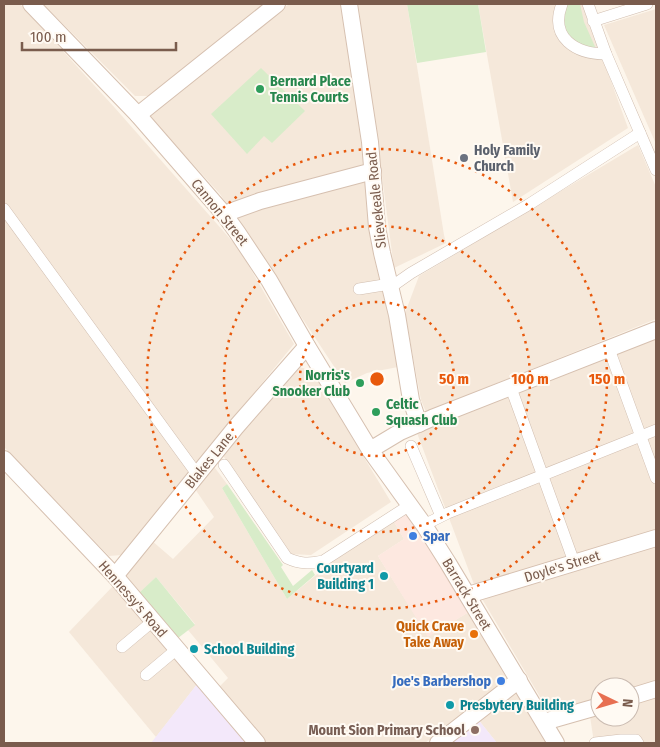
<svg xmlns="http://www.w3.org/2000/svg" width="660" height="747" viewBox="0 0 660 747" font-family="'Fira Sans Condensed',sans-serif">
	<style>
		.residential { fill: #f5e8da }
		.commercial { fill: #fde8e0 }
		.education { fill: #f3e8fa }
		.green { fill: #d8ecc9 }
		.lines { fill: none; stroke-linecap: round; stroke-linejoin: round }
		.street-casing { stroke: #d1beb0; stroke-width: 12 }
		.secondary-casing { stroke: #d6c0b0; stroke-width: 18 }
		.street { stroke: #fff; stroke-width: 11 }
		.secondary { stroke: #fff; stroke-width: 16 }
		.ring { fill: none; stroke: #e8590c; stroke-width: 2.5; stroke-dasharray: 2.5 5 }
		.leisure-dot { fill: #2e9e5b; stroke: #fffaf3; stroke-width: 2 }
		.worship-dot { fill: #6b7280; stroke: #fffaf3; stroke-width: 2 }
		.shop-dot { fill: #3f7fe0; stroke: #fffaf3; stroke-width: 2 }
		.culture-dot { fill: #0f9aa8; stroke: #fffaf3; stroke-width: 2 }
		.food-dot { fill: #e8710a; stroke: #fffaf3; stroke-width: 2 }
		.education-dot { fill: #8d6e63; stroke: #fffaf3; stroke-width: 2 }
		.labels { text-anchor: middle; stroke-width: 4; stroke-linejoin: round; paint-order: stroke }
		.leisure-label { font-size: 14px; font-weight: bold; fill: #27864d; stroke: #fffaf3; text-anchor: start }
		.worship-label { font-size: 14px; font-weight: bold; fill: #5b616d; stroke: #fffaf3; text-anchor: start }
		.street-label { font-size: 14px; fill: #7a5c4d; stroke: #fffaf3 }
		.shop-label { font-size: 14px; font-weight: bold; fill: #366cbe; stroke: #fffaf3; text-anchor: start }
		.culture-label { font-size: 14px; font-weight: bold; fill: #0d838f; stroke: #fffaf3; text-anchor: start }
		.food-label { font-size: 14px; font-weight: bold; fill: #c56008; stroke: #fffaf3; text-anchor: end }
		.education-label { font-size: 14px; font-weight: bold; fill: #785e54; stroke: #fffaf3; text-anchor: end }
		.centre { fill: #e8590c; stroke: #fffaf3; stroke-width: 2.5 }
		.ring-label { font-size: 15px; text-anchor: middle; font-weight: bold; fill: #e8590c; stroke: #fffaf3; stroke-width: 4; stroke-linejoin: round; paint-order: stroke }
	</style>
	<rect width="100%" height="100%" fill="#fdf6ec"/>
	<g class="residential">
		<polygon points="4,4 20,4 115,108 239,249 294,344 122,555 109,556 4,447"/>
		<polygon points="43,4 264,4 151,96 135,96"/>
		<polygon points="289,4 343,4 360,106 364,168 384,292 398,367 367,373 345,383 220,194 149,116"/>
		<polygon points="356,4 407,4 444,235 446,243 394,268 377,138"/>
		<polygon points="478,4 583,4 628,128 513,202"/>
		<polygon points="656,9 656,144 604,25"/>
		<polygon points="638,145 656,187 656,319 426,412 421,400 405,313 419,276"/>
		<polygon points="656,337 656,682 630,689 630,687 600,687 600,698 549,712 475,587 417,433"/>
		<polygon points="295,366 311,370 391,502 311,555 289,554 220,451"/>
		<polygon points="212,464 227,484 222,488 287,599 356,542 393,520 404,539 378,556 428,636 469,612 511,682 477,704 425,743 265,743 218,688 228,678 188,630 195,624 156,577 137,595 120,576 151,540 173,559 214,517 193,486"/>
		<polygon points="115,584 198,683 156,737 69,632"/>
		<polygon points="515,689 548,743 497,743 477,718"/>
		<polygon points="656,695 656,743 594,743 590,716 600,713 600,717 630,717 630,703"/>
	</g>
	<polygon class="commercial" points="409,511 469,612 428,637 378,556 404,539 393,520"/>
	<g class="education">
		<polygon points="198,683 248,743 151,743"/>
		<polygon points="477,718 497,743 448,743"/>
	</g>
	<g class="green">
		<polygon points="407,4 478,4 486,52 417,63"/>
		<path d="M567,4H580L584,22L597,51C583,47 561,38 563,20C564,15 566,9 567,4Z"/>
		<polygon points="261,68 305,111 272,143 264,136 247,154 211,114"/>
		<polygon points="227,484 283,565 281,567 293,586 312,570 315,575 287,599 222,488"/>
		<polygon points="156,577 195,625 178,638 139,593"/>
	</g>
	<g class="lines">
		<g class="street-casing">
			<g id="street">
				<path d="M562,4C549,38 576,54 606,54"/>
				<polyline points="588,4 606,54 656,170"/>
				<polyline points="593,21 647,4"/>
				<polyline points="4,209 197,474"/>
				<polyline points="391,287 411,273 528,205 640,133"/>
				<polyline points="359,289 390,284"/>
				<polyline points="609,349 656,478"/>
				<polyline points="511,388 574,562"/>
				<polyline points="411,446 441,516"/>
				<path d="M224,465L287,558C300,564 309,564 323,561L410,505"/>
				<polyline points="424,525 448,513 656,430"/>
				<polyline points="122,647 153,621"/>
				<polyline points="146,675 177,649"/>
				<polyline points="595,743 621,740 636,740 638,743"/>
			</g>
		</g>
		<g class="secondary-casing">
			<g id="secondary">
				<polyline points="31,4 138,115 224,214 237,232 269,280 307,346 370,450 424,525 448,563 556,743"/>
				<polyline points="349,4 370,142 377,227 382,253 397,315 411,400 419,424"/>
				<polyline points="138,115 277,4"/>
				<polyline points="224,214 260,201 373,171"/>
				<polyline points="370,450 400,432 432,418 656,330"/>
				<polyline points="4,459 115,576 257,743"/>
				<polyline points="115,576 236,427 307,346"/>
				<polyline points="468,595 656,538"/>
				<polyline points="630,697 656,689"/>
				<polyline points="544,722 600,706"/>
				<polyline points="438,743 519,680"/>
			</g>
		</g>
		<use href="#street" class="street"/>
		<use href="#secondary" class="secondary"/>
	</g>
	<g class="ring">
		<circle cx="377" cy="379" r="77"/>
		<circle cx="377" cy="379" r="153"/>
		<circle cx="377" cy="379" r="230"/>
	</g>
	<g class="leisure-dot">
		<circle cx="260" cy="89" r="5"/>
		<circle cx="360" cy="383" r="5"/>
		<circle cx="376" cy="412" r="5"/>
	</g>
	<circle class="worship-dot" cx="464" cy="158" r="5"/>
	<g class="shop-dot">
		<circle cx="413" cy="536" r="5"/>
		<circle cx="501" cy="681" r="5"/>
	</g>
	<g class="culture-dot">
		<circle cx="384" cy="576" r="5"/>
		<circle cx="194" cy="649" r="5"/>
		<circle cx="450" cy="705" r="5"/>
	</g>
	<circle class="food-dot" cx="474" cy="634" r="5"/>
	<circle class="education-dot" cx="475" cy="730" r="5"/>
	<g class="labels">
		<g class="leisure-label">
			<text x="270" y="86">Bernard Place<tspan x="270" dy="16">Tennis Courts</tspan></text>
			<text x="350" y="380" text-anchor="end">Norris's<tspan x="350" dy="16">Snooker Club</tspan></text>
			<text x="386" y="409">Celtic<tspan x="386" dy="16">Squash Club</tspan></text>
		</g>
		<g class="worship-label">
			<text x="474" y="155">Holy Family<tspan x="474" dy="16">Church</tspan></text>
		</g>
		<g class="street-label">
			<text transform="translate(376 200) rotate(-96)" y="5">Slievekeale Road</text>
			<text transform="translate(220 212) rotate(51)" y="5">Cannon Street</text>
			<text transform="translate(209 460) rotate(-51)" y="5">Blakes Lane</text>
			<text transform="translate(562 566) rotate(-17)" y="5">Doyle's Street</text>
			<text transform="translate(467 594) rotate(59)" y="5">Barrack Street</text>
			<text transform="translate(133 599) rotate(49)" y="5">Hennessy's Road</text>
		</g>
		<g class="shop-label">
			<text x="423" y="541">Spar</text>
			<text x="491" y="686" text-anchor="end">Joe's Barbershop</text>
		</g>
		<g class="culture-label">
			<text x="374" y="573" text-anchor="end">Courtyard<tspan x="374" dy="16">Building 1</tspan></text>
			<text x="204" y="654">School Building</text>
			<text x="460" y="710">Presbytery Building</text>
		</g>
		<g class="food-label">
			<text x="464" y="631">Quick Crave<tspan x="464" dy="16">Take Away</tspan></text>
		</g>
		<g class="education-label">
			<text x="465" y="735">Mount Sion Primary School</text>
		</g>
	</g>
	<circle cx="377" cy="379" r="8" class="centre"/>
	<g class="ring-label">
		<text x="454" y="384">50 m</text>
		<text x="530" y="384">100 m</text>
		<text x="607" y="384">150 m</text>
	</g>
	<rect width="660" height="747" fill="none" stroke="#7a5c4d" stroke-width="10"/>
	<g transform="translate(615 702) rotate(95)"><circle r="24" fill="#fffaf3" stroke="#cabbb1"/>
	<path d="M0-4L9 19L0 12L-9 19Z" fill="#e76f51"/>
	<text y="-8" font-size="14" font-weight="bold" text-anchor="middle" fill="#7a5c4d">N</text>
	</g>
	<path d="M22 42v8h154v-8" fill="none" stroke="#7a5c4d" stroke-width="2.5"/>
	<text x="30" y="42" font-size="15" fill="#7a5c4d" stroke="#fffaf3" stroke-width="4" paint-order="stroke">100 m</text>
</svg>
